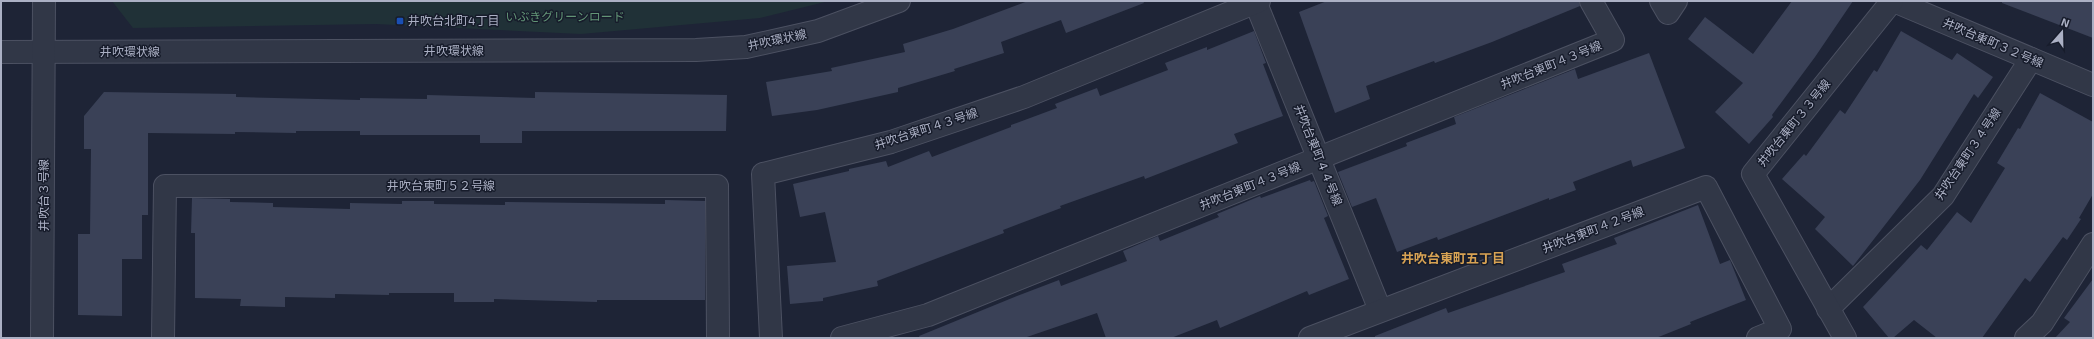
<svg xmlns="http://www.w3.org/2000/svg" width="2094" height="339" viewBox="0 0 2094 339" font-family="'Exo 2','Noto Sans JP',sans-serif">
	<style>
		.green { fill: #203137 }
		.building { fill: #3a4157 }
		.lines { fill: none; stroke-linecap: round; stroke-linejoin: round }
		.minor-casing { stroke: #4c5162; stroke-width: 24 }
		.minor { stroke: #313747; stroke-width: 22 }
		.transit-dot { fill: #1a4fb4; stroke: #171c2b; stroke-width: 1.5 }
		.labels { text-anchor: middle; stroke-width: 3; stroke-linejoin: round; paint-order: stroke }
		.park-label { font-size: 12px; fill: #629576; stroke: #171c2b }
		.poi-label { font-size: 12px; fill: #abb0c4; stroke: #171c2b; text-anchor: start }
		.street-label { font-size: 12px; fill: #abb0c4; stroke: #171c2b }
		.neighbourhood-label { font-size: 13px; font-weight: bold; fill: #d7a253; stroke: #171c2b }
	</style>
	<rect width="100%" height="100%" fill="#1e2436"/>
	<polygon class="green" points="112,1 829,1 760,18 581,34 376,24 133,28"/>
	<g class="building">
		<polygon points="1028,1 1143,1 1144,3 1066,33 1061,20 1001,42 1004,53 954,69 955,71 898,88 898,92 817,110 772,116 766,82 832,71 831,68 905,52 903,44 953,29"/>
		<polygon points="1327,1 1579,1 1580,6 1492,42 1435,63 1434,61 1366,86 1370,99 1335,113 1299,12"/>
		<polygon points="1792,1 1853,1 1815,57 1772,115 1773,117 1749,144 1715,112 1743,83 1688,39 1705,17 1753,54"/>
		<polygon points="2002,1 2093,1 2093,38 2002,3"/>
		<polygon points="1254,31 1266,63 1263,64 1283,116 1234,134 1238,143 1145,179 1144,176 1060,206 1061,208 1003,230 1004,233 877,281 878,286 823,298 823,301 790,304 787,266 836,262 825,212 800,217 793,184 849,171 849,169 886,161 888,167 929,151 932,157 1011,127 1011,125 1057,108 1055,104 1097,88 1100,96 1168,70 1165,63 1207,47 1207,50"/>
		<polygon points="1901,31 1952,60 1957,53 1993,77 1978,98 1974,94 1920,180 1853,266 1815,229 1825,217 1782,179 1804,154 1806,156 1840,110 1845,114 1874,70 1877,72"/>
		<polygon points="1649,53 1685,148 1633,167 1631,160 1573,182 1576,190 1549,200 1549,198 1438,240 1437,237 1397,252 1376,198 1352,207 1338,172 1407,146 1406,143 1456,124 1454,117 1575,69 1578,79"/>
		<polygon points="104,92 236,94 236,97 360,100 360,98 427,99 427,95 535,98 535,92 727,95 726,131 522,131 522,143 480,143 480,135 360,135 360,131 296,131 296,133 235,132 235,134 148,133 148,215 142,215 142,259 122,259 122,316 78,315 78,234 90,234 91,149 84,149 84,116"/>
		<polygon points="2040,93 2093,122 2093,194 2079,218 2081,219 2067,240 2063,237 2030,282 2025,278 1982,338 1937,338 1914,320 1893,338 1889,338 1863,307 1921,245 1927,250 1957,212 1971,223 2005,168 1997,163 2018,128 2020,129"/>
		<polygon points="1310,180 1311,182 1314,181 1328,216 1324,218 1349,279 1309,295 1307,291 1220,328 1217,320 1171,338 1106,338 1097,313 1024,338 920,338 919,336 1017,296 1059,280 1061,286 1127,261 1123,251 1158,236 1160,241 1219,217 1217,214 1260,196 1261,198"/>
		<polygon points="192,198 230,199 230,202 273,203 273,207 350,209 350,203 402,204 402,201 434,201 434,204 505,205 505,202 665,204 665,200 705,201 705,300 597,300 597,302 494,299 494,302 454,302 454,293 389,293 389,295 335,294 335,298 285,297 285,307 240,306 241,299 195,298 195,233 191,233"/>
		<polygon points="1698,205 1720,264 1730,260 1746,300 1690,322 1691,324 1656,338 1375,338 1375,336 1446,308 1448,313 1565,272 1562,264 1617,244 1614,238"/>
		<polygon points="2093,279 2093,338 2055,338 2070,322 2064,318"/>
	</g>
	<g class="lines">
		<g class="minor-casing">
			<g id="minor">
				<polyline points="1255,1 1380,310"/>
				<polyline points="1661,1 1668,13 1676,1"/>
				<polyline points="1894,1 2093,85"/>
				<polyline points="1,52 696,50 746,47 818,31 899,1"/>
				<polyline points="1828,309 1943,196 2031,59"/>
				<polyline points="42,338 44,1"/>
				<polyline points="163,338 165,186 717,186 718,338"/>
				<polyline points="771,338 763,174 891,142 1024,97 1259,1"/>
				<polyline points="842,338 928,315 1613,40 1591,1"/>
				<polyline points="1310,338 1706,187 1780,329 1758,338"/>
				<polyline points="1845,338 1753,174 1892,1"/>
				<polyline points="2026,338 2042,323 2093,244"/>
			</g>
		</g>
		<use href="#minor" class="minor"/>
	</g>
	<rect class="transit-dot" x="396" y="17" width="8" height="8" rx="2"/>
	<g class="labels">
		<g class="park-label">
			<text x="565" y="21">いぶきグリーンロード</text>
		</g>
		<g class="poi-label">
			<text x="408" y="25">井吹台北町4丁目</text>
		</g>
		<g class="street-label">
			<text transform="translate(777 40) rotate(-12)" y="4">井吹環状線</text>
			<text transform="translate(1993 43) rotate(23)" y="4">井吹台東町３２号線</text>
			<text x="454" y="55">井吹環状線</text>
			<text x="130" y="56">井吹環状線</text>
			<text transform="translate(1551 65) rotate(-22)" y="4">井吹台東町４３号線</text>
			<text transform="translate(1794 123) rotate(-51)" y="4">井吹台東町３３号線</text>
			<text transform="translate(926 129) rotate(-18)" y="4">井吹台東町４３号線</text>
			<text transform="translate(1968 154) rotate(-56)" y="4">井吹台東町３４号線</text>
			<text transform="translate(1318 155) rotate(68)" y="4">井吹台東町４４号線</text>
			<text x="441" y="190">井吹台東町５２号線</text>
			<text transform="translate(1250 186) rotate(-22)" y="4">井吹台東町４３号線</text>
			<text transform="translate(44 195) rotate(-90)" y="4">井吹台３号線</text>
			<text transform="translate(1593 230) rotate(-21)" y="4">井吹台東町４２号線</text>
		</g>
		<g class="neighbourhood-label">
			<text x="1453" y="263">井吹台東町五丁目</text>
		</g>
	</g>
	<rect width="2094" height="339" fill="none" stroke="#abb0c4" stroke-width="4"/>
	<g transform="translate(2062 32) rotate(20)" stroke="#171c2b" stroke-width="3" paint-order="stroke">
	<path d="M0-3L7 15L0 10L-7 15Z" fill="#abb0c4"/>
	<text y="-6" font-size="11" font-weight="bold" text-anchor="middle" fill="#abb0c4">N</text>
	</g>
</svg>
